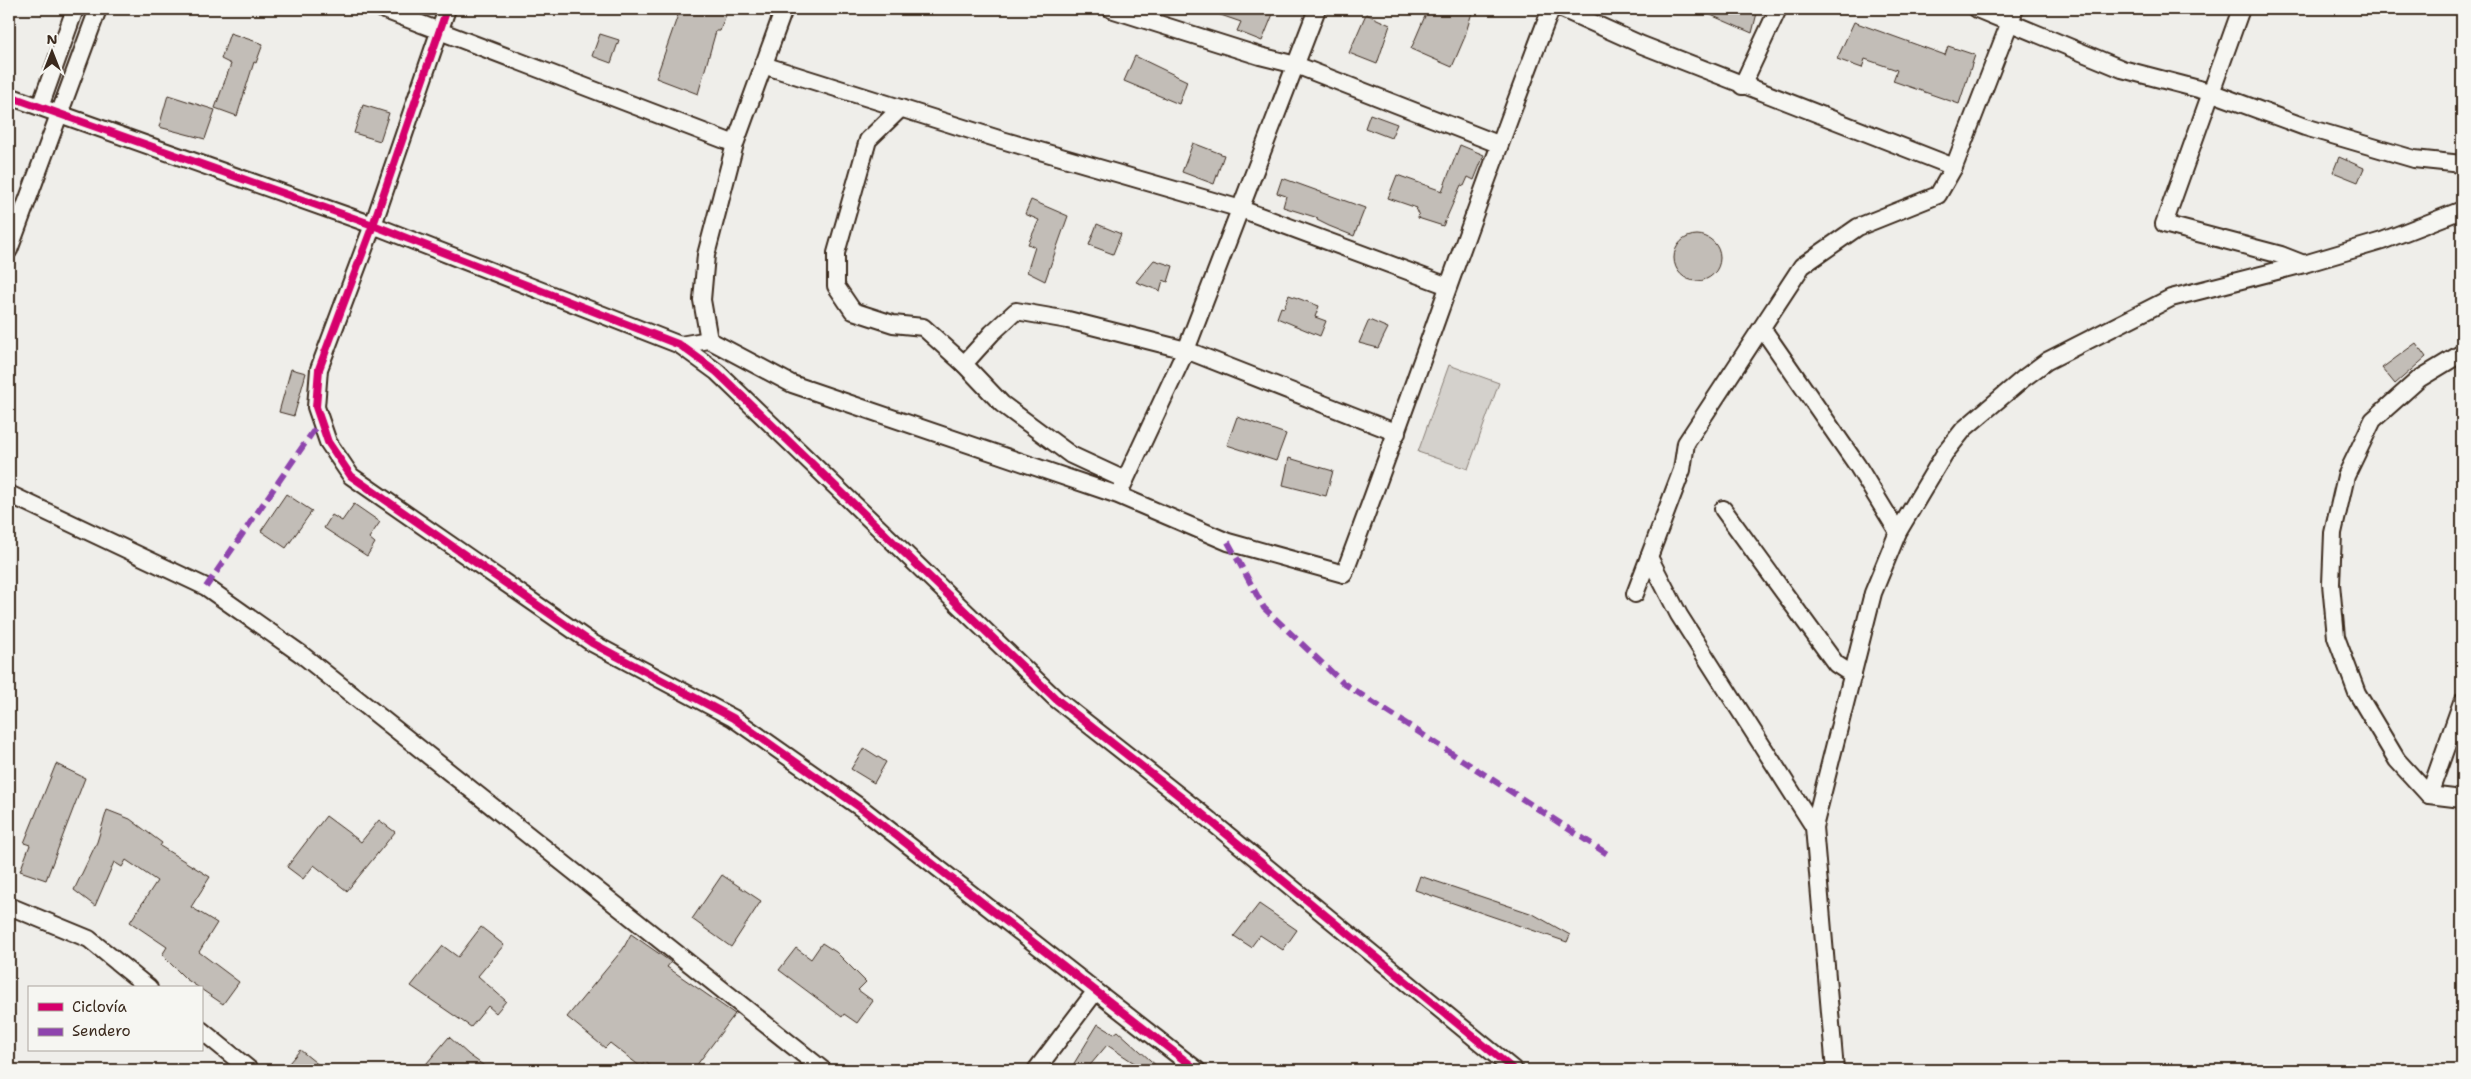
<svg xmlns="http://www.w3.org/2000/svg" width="2471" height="1079" viewBox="0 0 2471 1079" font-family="'Shantell Sans',sans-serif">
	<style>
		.green { fill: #d4d1cc; stroke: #887e75 }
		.building { fill: #c2bdb7; stroke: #3b2a1e }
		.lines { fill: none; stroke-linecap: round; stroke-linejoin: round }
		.street-casing { stroke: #3b2a1e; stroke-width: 20 }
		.street { stroke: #f6f6f2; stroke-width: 16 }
		.quiet { stroke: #8e44ad; stroke-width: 6; stroke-dasharray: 12 6; stroke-linecap: butt }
		.cycleway-casing { stroke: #f6f6f2; stroke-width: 11 }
		.cycleway { stroke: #d6006c; stroke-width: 8 }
	</style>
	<rect width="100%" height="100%" fill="#efeeea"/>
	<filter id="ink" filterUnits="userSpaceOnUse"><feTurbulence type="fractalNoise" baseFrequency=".02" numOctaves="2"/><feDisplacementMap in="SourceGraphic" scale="10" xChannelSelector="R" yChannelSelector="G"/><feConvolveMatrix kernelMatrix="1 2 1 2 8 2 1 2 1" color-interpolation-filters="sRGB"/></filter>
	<g filter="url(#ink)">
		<polygon class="green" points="1449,365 1499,383 1468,469 1418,452"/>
		<g class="building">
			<polygon points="680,9 728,9 720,31 716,31 698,94 656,78"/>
			<polygon points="1212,9 1261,9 1273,14 1262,41 1237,31 1241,22 1212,12"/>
			<polygon points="1428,9 1473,9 1464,39 1452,67 1411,49"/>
			<polygon points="1697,9 1758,9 1752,33"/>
			<polygon points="1366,14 1390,25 1377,64 1349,53"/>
			<polygon points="1854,22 1945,55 1948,46 1975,55 1959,104 1893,81 1897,70 1865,59 1862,68 1837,59"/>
			<polygon points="230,33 263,44 256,63 254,62 237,116 215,108 231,64 221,59"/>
			<polygon points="600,34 619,40 611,63 592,56"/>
			<polygon points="1135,56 1187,81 1179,104 1124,81"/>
			<polygon points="168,95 215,110 205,139 159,127"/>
			<polygon points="363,105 389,113 380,141 354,133"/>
			<polygon points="1370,114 1397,124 1391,138 1365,128"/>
			<polygon points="1193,143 1224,155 1214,184 1182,172"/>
			<polygon points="1460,145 1484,155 1474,180 1468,177 1464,186 1461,185 1443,226 1418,218 1419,213 1416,211 1417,208 1388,198 1397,175 1442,191"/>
			<polygon points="2339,157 2364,168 2358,182 2333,172"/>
			<polygon points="1282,178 1365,208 1354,236 1329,226 1317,220 1318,218 1283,207 1286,196 1277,193"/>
			<polygon points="1031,200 1068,216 1045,281 1027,272 1035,247 1028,244 1039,220 1025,214"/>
			<polygon points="1097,224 1121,234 1113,254 1089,245"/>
			<circle cx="1697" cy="258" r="23"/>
			<polygon points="1154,260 1173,266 1168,282 1163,280 1160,291 1136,282"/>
			<polygon points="1289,295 1319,306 1315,317 1326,321 1320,336 1277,318 1281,307 1284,308"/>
			<polygon points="1369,320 1388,328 1378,348 1359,343"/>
			<polygon points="2416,343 2426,357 2395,384 2382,368"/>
			<polygon points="291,369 306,373 294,416 279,412"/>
			<polygon points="1237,417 1286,434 1276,461 1227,445"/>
			<polygon points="1289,458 1333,471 1326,496 1283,485"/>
			<polygon points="286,494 312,511 286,548 261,531"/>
			<polygon points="354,504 380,522 369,538 375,543 367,556 324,528 332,515 342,521"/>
			<polygon points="864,748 886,762 874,783 851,769"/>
			<polygon points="56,764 85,778 46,880 20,871 30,845 24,843"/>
			<polygon points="107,810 130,819 162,843 160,846 210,877 191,907 217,923 199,952 239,982 223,1004 186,979 162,955 167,947 130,922 157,881 126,860 122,867 114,862 95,906 74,890 97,842"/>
			<polygon points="326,816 361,842 379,820 395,832 347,891 314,865 303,879 287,867"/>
			<polygon points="722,875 761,901 731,947 692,919"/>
			<polygon points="1420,876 1533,914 1570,935 1567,942 1415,890"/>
			<polygon points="1259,904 1297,930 1283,950 1260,935 1251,947 1234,936"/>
			<polygon points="481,927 504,945 478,976 506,1001 496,1013 488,1006 471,1027 411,986 443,946 458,957"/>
			<polygon points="631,934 671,962 667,967 735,1014 693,1070 656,1070 645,1062 641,1067 610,1043 605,1048 567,1017 623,949"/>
			<polygon points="822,943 836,952 866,982 858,990 873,1001 857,1023 844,1014 842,1017 779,970 796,948 811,959"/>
			<polygon points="1098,1024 1114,1034 1118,1031 1160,1069 1145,1070 1107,1045 1086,1070 1070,1070"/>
			<polygon points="449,1037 469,1055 490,1070 421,1070"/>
			<polygon points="300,1050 325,1070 298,1070 289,1063"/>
		</g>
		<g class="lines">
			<g class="street-casing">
				<g id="street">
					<polyline points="382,9 735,144"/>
					<polyline points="447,9 373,225 319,369 316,407 328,442 351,476 592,643 733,718 861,808 1197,1070"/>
					<polyline points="1111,9 1260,56 1296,65 1498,144"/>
					<polyline points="1562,9 1642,45 1954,167"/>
					<polyline points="1977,9 2122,69 2210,92 2305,127 2414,159 2462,164"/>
					<polyline points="2241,9 2164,224 2281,255 2304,264"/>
					<polyline points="763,65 1002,140 1241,209 1448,286"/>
					<polyline points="1742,86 1778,9"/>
					<polyline points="9,96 373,225 680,345 717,372 1056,699 1196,809 1514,1070"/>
					<polyline points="40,107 75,9"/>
					<polyline points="901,108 868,140 836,253 836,286 853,311 893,324 923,327 964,364"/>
					<polyline points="9,250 98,9"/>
					<polyline points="1762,328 1857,465 1898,532"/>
					<polyline points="709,340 702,300 706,255 735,144 784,9"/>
					<path d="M680,345L709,340L792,384L1118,495L1228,542L1344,574C1415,386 1478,196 1551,9"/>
					<polyline points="2462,353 2419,379 2373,420 2346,476 2333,533 2331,584 2336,637 2357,693 2397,760 2429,795 2462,799"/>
					<polyline points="1125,480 1071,455 1002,404 964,364 992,333 1016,311 1068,320 1186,350 1397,433"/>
					<polyline points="1121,489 1186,350 1317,9"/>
					<polyline points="9,494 206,587 301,654 823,1070"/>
					<polyline points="1723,509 1836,664 1853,675"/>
					<polyline points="1649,557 1679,615 1814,827"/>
					<polyline points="1635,594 1682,470 1686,443 1802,266 1858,227 1938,195 1954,167 2015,9"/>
					<polyline points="2429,795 2462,702"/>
					<polyline points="9,906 89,939 149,988"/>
					<polyline points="201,1030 250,1070"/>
					<polyline points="1036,1070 1095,992"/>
					<polyline points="1835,1070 1814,827 1873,593 1898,532 1945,453 1964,429 2024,378 2047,361 2171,298 2304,264 2382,241 2462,210"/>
				</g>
			</g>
			<use href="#street" class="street"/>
			<g class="quiet">
				<polyline points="1228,542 1264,608 1343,683 1609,855"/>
				<polyline points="206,587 321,420"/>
			</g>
			<g class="cycleway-casing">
				<g id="cycleway">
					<polyline points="447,9 373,225 319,369 316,407 328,442 351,476 592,643 733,718 861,808 1197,1070"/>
					<polyline points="9,96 373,225 680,345 717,372 1056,699 1196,809 1514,1070"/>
				</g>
			</g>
			<use href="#cycleway" class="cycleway"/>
		</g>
	</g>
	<rect width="2471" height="1079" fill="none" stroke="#f6f6f2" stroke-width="30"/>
	<rect x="15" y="15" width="2441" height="1049" fill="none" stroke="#3b2a1e" stroke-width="2" filter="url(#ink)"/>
	<rect x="28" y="986" width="175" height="65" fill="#f6f6f2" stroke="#aba49d"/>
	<rect x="38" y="1003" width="25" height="8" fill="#d6006c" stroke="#aba49d"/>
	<text x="72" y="1012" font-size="15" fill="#3b2a1e">Ciclovía</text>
	<rect x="38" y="1028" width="25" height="8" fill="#8e44ad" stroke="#aba49d"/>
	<text x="72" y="1036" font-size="15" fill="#3b2a1e">Sendero</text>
	<g transform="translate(52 52)" stroke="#f6f6f2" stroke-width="4" paint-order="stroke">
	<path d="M0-4L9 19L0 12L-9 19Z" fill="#3b2a1e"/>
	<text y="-8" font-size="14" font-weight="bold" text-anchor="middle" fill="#3b2a1e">N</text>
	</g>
</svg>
